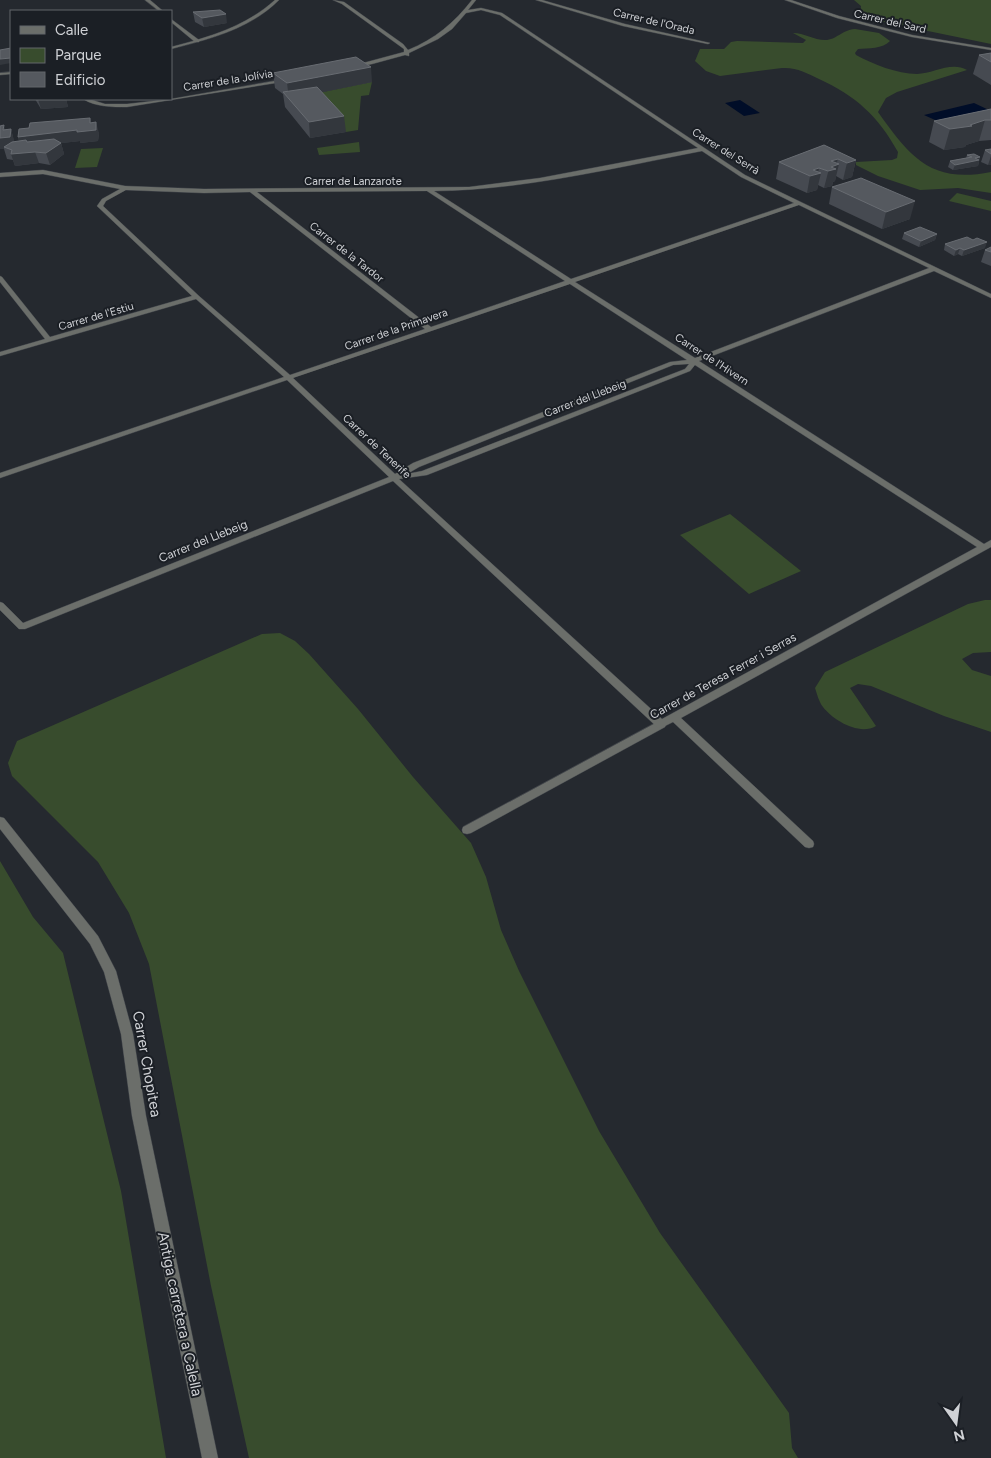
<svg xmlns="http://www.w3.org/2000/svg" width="991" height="1458" viewBox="0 0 991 1458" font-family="Figtree,sans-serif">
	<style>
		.green { fill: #384c2d }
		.water { fill: #000d28 }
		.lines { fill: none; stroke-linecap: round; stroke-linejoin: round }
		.pedestrian-casing { stroke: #40444a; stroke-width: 1 }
		.minor-casing { stroke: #40444a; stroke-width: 1 }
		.tertiary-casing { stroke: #40444a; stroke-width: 1 }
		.pedestrian { fill: #6b6e6a; fill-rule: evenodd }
		.minor { fill: #6b6e6a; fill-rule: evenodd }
		.tertiary { fill: #6b6e6a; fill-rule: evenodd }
		.wall { fill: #464a51 }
		.shaded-wall { fill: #33373d }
		.building { fill: #55595f; stroke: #686c72 }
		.labels { text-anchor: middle; stroke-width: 4; stroke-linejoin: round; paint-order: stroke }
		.far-street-label { font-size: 11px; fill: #cfd1d5; stroke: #1b1f25 }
		.street-label { font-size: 12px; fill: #cfd1d5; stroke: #1b1f25 }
		.near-street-label { font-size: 15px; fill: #cfd1d5; stroke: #1b1f25 }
	</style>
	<rect width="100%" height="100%" fill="#25292f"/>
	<g class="green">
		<polygon points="854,0 991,0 991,44 860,17 861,6"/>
		<path d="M855,29L879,33L890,41C883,49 868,48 858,49L855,53L856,55C873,64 897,74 917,74C933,74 951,61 967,70L897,92L886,98L878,112C910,157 931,184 991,172V193L958,188L920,190L878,176L856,165V162L892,160L897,158L898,152C878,116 856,96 819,79C807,73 796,67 782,68L720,76L706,71L695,61L700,49H724L731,42L737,41L803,43L806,40L793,33C804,33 814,40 825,40C837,40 841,30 855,29Z"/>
		<polygon points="372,82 369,95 361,96 358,130 346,132 293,98"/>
		<polygon points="359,142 360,152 319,155 317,148"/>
		<polygon points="103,148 97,167 75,168 81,149"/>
		<polygon points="957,193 991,201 991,211 949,201"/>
		<polygon points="730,514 801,571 749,594 680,535"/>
		<path d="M985,600H991V652L973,653L962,659L972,670L991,676V732L944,716L871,686L858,684L850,688L876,726C859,736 833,720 823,707C819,702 817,694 815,688L825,672L968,604Z"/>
		<polygon points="280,633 295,641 309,654 358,709 413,777 471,843 486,877 501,930 519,971 599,1131 660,1233 789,1413 792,1448 798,1458 249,1458 211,1286 149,964 129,913 98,862 12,776 8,763 17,741 262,634"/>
		<polygon points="0,861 33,917 63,953 121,1191 166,1458 0,1458"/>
	</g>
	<g class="water">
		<polygon points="740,100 760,113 744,116 725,103"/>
		<polygon points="974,103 991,111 946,125 924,115"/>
	</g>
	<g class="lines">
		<g class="pedestrian-casing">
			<polygon id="pedestrian" points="661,720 666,724 665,727 471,833 467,834 463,833 462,830 463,827"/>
		</g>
		<g class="minor-casing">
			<g id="minor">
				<polygon points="145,0 150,0 163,11 159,11"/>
				<path d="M333,0L344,2L403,44L408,50C435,39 454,23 472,0H476L468,10L481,8L502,13L745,175L991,294V298L989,297L934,271L699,361L984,544L991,540V547L681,718L813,841L814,844L813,847L809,848L805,847L673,722L661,728L657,727L393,481L25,629H19L0,610V602L3,603L23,623L389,477L287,380L0,478V473L284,377L196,299L0,356V352L45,339L0,282V276L2,277L50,337L192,296L97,206L102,199L120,189L43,174L0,177V173L43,170L125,186L204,189L469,187L540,178L698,148L500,15L481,10L466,13L452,29L438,39L409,53V56L405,55L372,64L352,68V66L404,52V49L342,4ZM702,151L741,177L794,203L571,279L434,191C524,190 613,168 702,151ZM126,190L204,193L250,192L425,329L290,375L199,296L103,206L106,201ZM427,191L565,281L431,327L257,192ZM799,205L929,268L695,358L575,282ZM570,284L687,360L670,362L413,463L395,474L293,378ZM689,364L685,369L422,471L407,474L419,467L673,365ZM695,365L977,547L662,719L399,479L427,475L690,371Z"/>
				<polygon points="536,0 542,0 625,24 710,43 708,44 623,26"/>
				<polygon points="785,0 791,0 839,16 912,35 991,48 991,50 912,37 837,18"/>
				<polygon points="171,19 199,40 199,42 195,42 171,22"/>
				<path d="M286,79L288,81L127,107C112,107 96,107 83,99H89L105,104H127L171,99Z"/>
			</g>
		</g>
		<g class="tertiary-casing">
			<g id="tertiary">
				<path d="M275,0H279C250,29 210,39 171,49V47C209,37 245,27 275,0Z"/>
				<polygon points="11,72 11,74 0,75 0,73"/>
				<polygon points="0,817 4,818 98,936 116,971 133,1034 146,1116 218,1458 202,1458 132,1116 121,1034 104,972 90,944 0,829"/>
			</g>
		</g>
		<use href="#pedestrian" class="pedestrian"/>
		<use href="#minor" class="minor"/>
		<use href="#tertiary" class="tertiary"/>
	</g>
	<g class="wall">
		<polygon points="193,12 227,23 204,27 195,22"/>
		<polygon points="991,53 991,85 973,74 979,55"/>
		<polygon points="273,73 372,82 322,92 346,132 310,138 285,107 283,94 275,88"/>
		<polygon points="35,99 66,99 68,107 41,109"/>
		<polygon points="991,109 991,140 979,141 966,145 965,147 944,150 929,142 934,121"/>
		<polygon points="90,118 91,123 99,133 98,141 80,143 80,141 61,143 64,154 50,165 39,163 15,166 13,160 7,159 4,149 0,149 0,126 5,130 11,129 14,142 19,141 18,137 29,128"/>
		<polygon points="824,145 856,160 852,177 843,180 836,176 835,181 833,182 832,186 824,188 818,185 817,190 807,193 776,179 779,162"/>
		<polygon points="991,149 991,165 988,165 981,162 985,150"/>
		<polygon points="967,155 980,157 978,166 953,170 948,167 950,161 966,158"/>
		<polygon points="832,187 910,219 882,229 829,204"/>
		<polygon points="904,233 937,234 935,240 919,247 902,239"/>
		<polygon points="945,244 985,248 962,256 958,254 954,256 944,250"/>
		<polygon points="991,247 991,266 981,262 985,250"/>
	</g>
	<g class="shaded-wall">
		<polygon points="226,14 227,23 204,27 202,18"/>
		<polygon points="11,58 11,63 0,65 0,59"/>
		<polygon points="371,67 372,82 289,99 287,83"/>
		<polygon points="38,99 66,99 68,107 41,109"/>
		<polygon points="344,116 346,132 310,138 309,122"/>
		<polygon points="90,118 93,129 96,122 99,133 98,141 80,143 80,141 21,148 18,137 77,130 90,123"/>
		<polygon points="985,120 979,141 966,145 965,147 944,150 950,129 970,125"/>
		<polygon points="4,125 7,136 11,129 14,140 13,148 4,147 4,149 0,149 0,138 3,130"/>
		<polygon points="61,143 64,154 50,165 46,153"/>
		<polygon points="35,152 39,163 15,166 11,154"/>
		<polygon points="991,156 991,165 988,165"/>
		<polygon points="980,157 978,166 953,170 955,165 975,158"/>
		<polygon points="838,159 836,165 839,164 835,181 833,182 832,186 824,188 831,161"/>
		<polygon points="856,160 852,177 843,180 847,163"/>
		<polygon points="819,168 818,174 821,173 817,190 807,193 810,176 813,170"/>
		<polygon points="915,201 910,219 882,229 886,212"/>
		<polygon points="937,234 935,240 919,247 921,241"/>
		<polygon points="987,242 985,248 962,256 964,250"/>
		<polygon points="960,248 958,254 954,256 956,250"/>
	</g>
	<g class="building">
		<polygon points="220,10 226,14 202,18 193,12"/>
		<polygon points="11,48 11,58 0,59 0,50"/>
		<polygon points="991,53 991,62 979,55"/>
		<polygon points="356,57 371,67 287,83 273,73"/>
		<polygon points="317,87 344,116 309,122 283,92"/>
		<polygon points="991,109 991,120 985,120 970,125 972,126 950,129 934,121"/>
		<polygon points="90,118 90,123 96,122 96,130 77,132 77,130 18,137 19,129 29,128 30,123"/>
		<polygon points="4,125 3,130 11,129 10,137 0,138 0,126"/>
		<polygon points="54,139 61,143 46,153 35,152 11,154 12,150 4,147 12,142 26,140 27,142"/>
		<polygon points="824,145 856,160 847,163 838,159 831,161 839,164 831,167 836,169 828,171 819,168 813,170 821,173 810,176 779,162"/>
		<polygon points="991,149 991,154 985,150"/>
		<polygon points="974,154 980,157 975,158 979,160 955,165 950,161 972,157 967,155"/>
		<polygon points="861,178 915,201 886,212 832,187"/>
		<polygon points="920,227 937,234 921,241 904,233"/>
		<polygon points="967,237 973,240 977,238 987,242 964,250 960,248 956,250 945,244"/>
		<polygon points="991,247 991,252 985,250"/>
	</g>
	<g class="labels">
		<g class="far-street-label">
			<text transform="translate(654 21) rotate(13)" y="4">Carrer de l'Orada</text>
			<text transform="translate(890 21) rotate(13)" y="4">Carrer del Sard</text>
			<text transform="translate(228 80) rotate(-9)" y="4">Carrer de la Jolívia</text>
			<text transform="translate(726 151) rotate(32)" y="4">Carrer del Serrà</text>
			<text x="353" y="185">Carrer de Lanzarote</text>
			<text transform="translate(347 252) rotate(38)" y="4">Carrer de la Tardor</text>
			<text transform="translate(96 316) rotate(-16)" y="4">Carrer de l'Estiu</text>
			<text transform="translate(396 329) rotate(-19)" y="4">Carrer de la Primavera</text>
			<text transform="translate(712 359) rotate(33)" y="4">Carrer de l'Hivern</text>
			<text transform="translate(585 398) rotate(-21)" y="4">Carrer del Llebeig</text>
			<text transform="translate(377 446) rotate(43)" y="4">Carrer de Tenerife</text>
		</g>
		<g class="street-label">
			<text transform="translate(203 541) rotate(-22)" y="4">Carrer del Llebeig</text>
			<text transform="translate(723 676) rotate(-29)" y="4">Carrer de Teresa Ferrer i Serras</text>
		</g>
		<g class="near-street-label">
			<text transform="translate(147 1064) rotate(80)" y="5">Carrer Chopitea</text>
			<text transform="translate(180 1314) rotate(78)" y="5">Antiga carretera a Calella</text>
		</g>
	</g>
	<rect x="10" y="10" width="162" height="90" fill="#1b1f25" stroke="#63666b"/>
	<rect x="20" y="26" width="25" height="8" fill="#6b6e6a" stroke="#63666b"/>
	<text x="55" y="35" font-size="15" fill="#cfd1d5">Calle</text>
	<rect x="20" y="48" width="25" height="15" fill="#384c2d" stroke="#63666b"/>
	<text x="55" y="60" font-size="15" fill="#cfd1d5">Parque</text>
	<rect x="20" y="72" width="25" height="15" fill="#55595f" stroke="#63666b"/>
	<text x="55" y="85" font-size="15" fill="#cfd1d5">Edificio</text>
	<g transform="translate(956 1423) rotate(166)" stroke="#1b1f25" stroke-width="4" paint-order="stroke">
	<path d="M0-4L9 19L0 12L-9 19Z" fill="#cfd1d5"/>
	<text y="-8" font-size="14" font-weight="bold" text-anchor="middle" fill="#cfd1d5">N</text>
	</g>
</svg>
